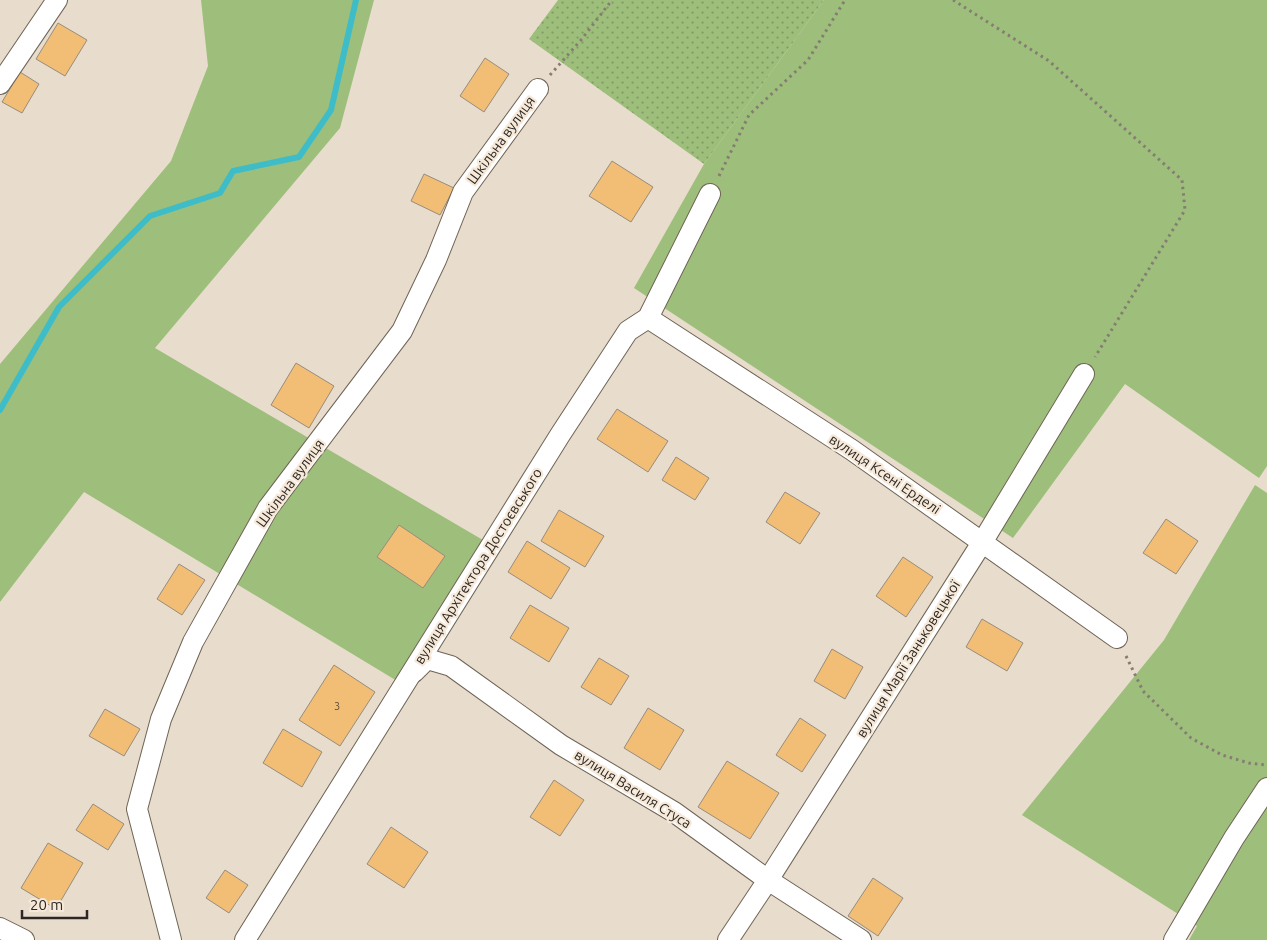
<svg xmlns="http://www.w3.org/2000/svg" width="1267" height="940" viewBox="0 0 1267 940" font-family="Ubuntu,sans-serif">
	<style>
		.grass { fill: #9dbf7b }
		.garden { fill: url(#garden-dots) }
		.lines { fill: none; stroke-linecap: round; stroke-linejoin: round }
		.stream { stroke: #3ebdc9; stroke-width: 6 }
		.building { fill: #f2be75; stroke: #978c7e }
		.minor-casing { stroke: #6f6456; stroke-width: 22 }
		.path { stroke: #857d72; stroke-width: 3; stroke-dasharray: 2.5 4; stroke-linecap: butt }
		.minor { stroke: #fff; stroke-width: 20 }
		.labels { text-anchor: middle; stroke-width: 4.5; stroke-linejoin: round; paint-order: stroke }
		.number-label { font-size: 11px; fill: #5e4d37 }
		.street-label { font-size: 14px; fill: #2c2722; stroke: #f6e9d9 }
	</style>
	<defs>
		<pattern id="garden-dots" width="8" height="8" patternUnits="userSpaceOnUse" patternTransform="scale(1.25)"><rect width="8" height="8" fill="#9dbf7b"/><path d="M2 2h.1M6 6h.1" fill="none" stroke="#809b64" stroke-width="1.8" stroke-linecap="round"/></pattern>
	</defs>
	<rect width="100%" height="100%" fill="#e8dccc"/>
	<g class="grass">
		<polygon points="201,0 374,0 340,128 155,348 500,550 412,690 84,492 0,602 0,364 171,161 208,66"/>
		<polygon points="824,0 1267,0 1267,466 1259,478 1125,384 1013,538 634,288 704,164"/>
		<polygon points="1255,485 1267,493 1267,940 1189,940 1197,926 1022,815 1164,640"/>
	</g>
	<polygon class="garden" points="558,0 824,0 704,164 529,39"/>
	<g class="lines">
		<polyline class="stream" points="0,410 59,307 150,216 220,193 233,171 299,157 331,110 356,0"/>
	</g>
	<g class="building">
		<polygon points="58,23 87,40 65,76 36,59"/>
		<polygon points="485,58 509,74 484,112 460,96"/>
		<polygon points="20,72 39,84 22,113 2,102"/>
		<polygon points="612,161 653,187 631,222 589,196"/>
		<polygon points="424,174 454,188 440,215 411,201"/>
		<polygon points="296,363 334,386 309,428 271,405"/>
		<polygon points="617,409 668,441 648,472 597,439"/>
		<polygon points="676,457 709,478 695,500 662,480"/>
		<polygon points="785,492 820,513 800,544 766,522"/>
		<polygon points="559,510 604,536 585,567 541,541"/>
		<polygon points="1166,519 1198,541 1176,574 1143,553"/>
		<polygon points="399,525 445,556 423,588 377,557"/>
		<polygon points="527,541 570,568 551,599 508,572"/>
		<polygon points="903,557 933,577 906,617 876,596"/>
		<polygon points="179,564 205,580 182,615 157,599"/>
		<polygon points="530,605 569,628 549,662 510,638"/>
		<polygon points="982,619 1023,643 1007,671 966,647"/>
		<polygon points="832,649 863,667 845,699 814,681"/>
		<polygon points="599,658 629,676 611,705 581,687"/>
		<polygon points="334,665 375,692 340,746 299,720"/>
		<polygon points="648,708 684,730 660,770 624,748"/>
		<polygon points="105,709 140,729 124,756 89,736"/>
		<polygon points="800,718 826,735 802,772 776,755"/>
		<polygon points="283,729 322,752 302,787 263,763"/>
		<polygon points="727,761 779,793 750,839 698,807"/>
		<polygon points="554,780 584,800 560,836 530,817"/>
		<polygon points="93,804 124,824 108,850 76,830"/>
		<polygon points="391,827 428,852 404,888 367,864"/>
		<polygon points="48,843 83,863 56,909 21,888"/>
		<polygon points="225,870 248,885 229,913 206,898"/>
		<polygon points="873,878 903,898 878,936 848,916"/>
	</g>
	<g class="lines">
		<g class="minor-casing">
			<g id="minor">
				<polyline points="0,84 57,0"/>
				<polyline points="648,318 852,450 1117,638"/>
				<polyline points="414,672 427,659 451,666 561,745 674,812 768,880 861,940"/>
				<polyline points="0,928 24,940"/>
				<polyline points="171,940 137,809 161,719 193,642 268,508 402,331 436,260 463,192 538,89"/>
				<polyline points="245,940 560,435 628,331 648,318 710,194"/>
				<polyline points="728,940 768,880 983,541 1084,374"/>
				<polyline points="1174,940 1234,838 1267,788"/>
			</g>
		</g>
		<g class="path">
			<polyline points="953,0 1049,61 1182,180 1185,210 1095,357"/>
			<polyline points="550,75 581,40 612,0"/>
			<polyline points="719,176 749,115 808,60 845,0"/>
			<polyline points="1126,656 1143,691 1191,738 1222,755 1249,763 1267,765"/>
		</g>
		<use href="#minor" class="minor"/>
	</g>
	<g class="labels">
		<g class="number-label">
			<text x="337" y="710">3</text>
		</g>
		<g class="street-label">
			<text transform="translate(501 140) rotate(-54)" y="5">Шкільна вулиця</text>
			<text transform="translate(885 474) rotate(34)" y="5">вулиця Ксені Ерделі</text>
			<text transform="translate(290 483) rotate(-54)" y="5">Шкільна вулиця</text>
			<text transform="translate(478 566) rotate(-58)" y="5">вулиця Архітектора Достоєвського</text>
			<text transform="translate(908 659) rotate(-58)" y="5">вулиця Марії Заньковецької</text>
			<text transform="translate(633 789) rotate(32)" y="5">вулиця Василя Стуса</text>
		</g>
	</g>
	<path d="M22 910v8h65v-8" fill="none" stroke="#2c2722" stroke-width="2.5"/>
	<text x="30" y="910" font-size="15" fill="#2c2722" stroke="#f6e9d9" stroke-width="4" paint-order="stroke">20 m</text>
</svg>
